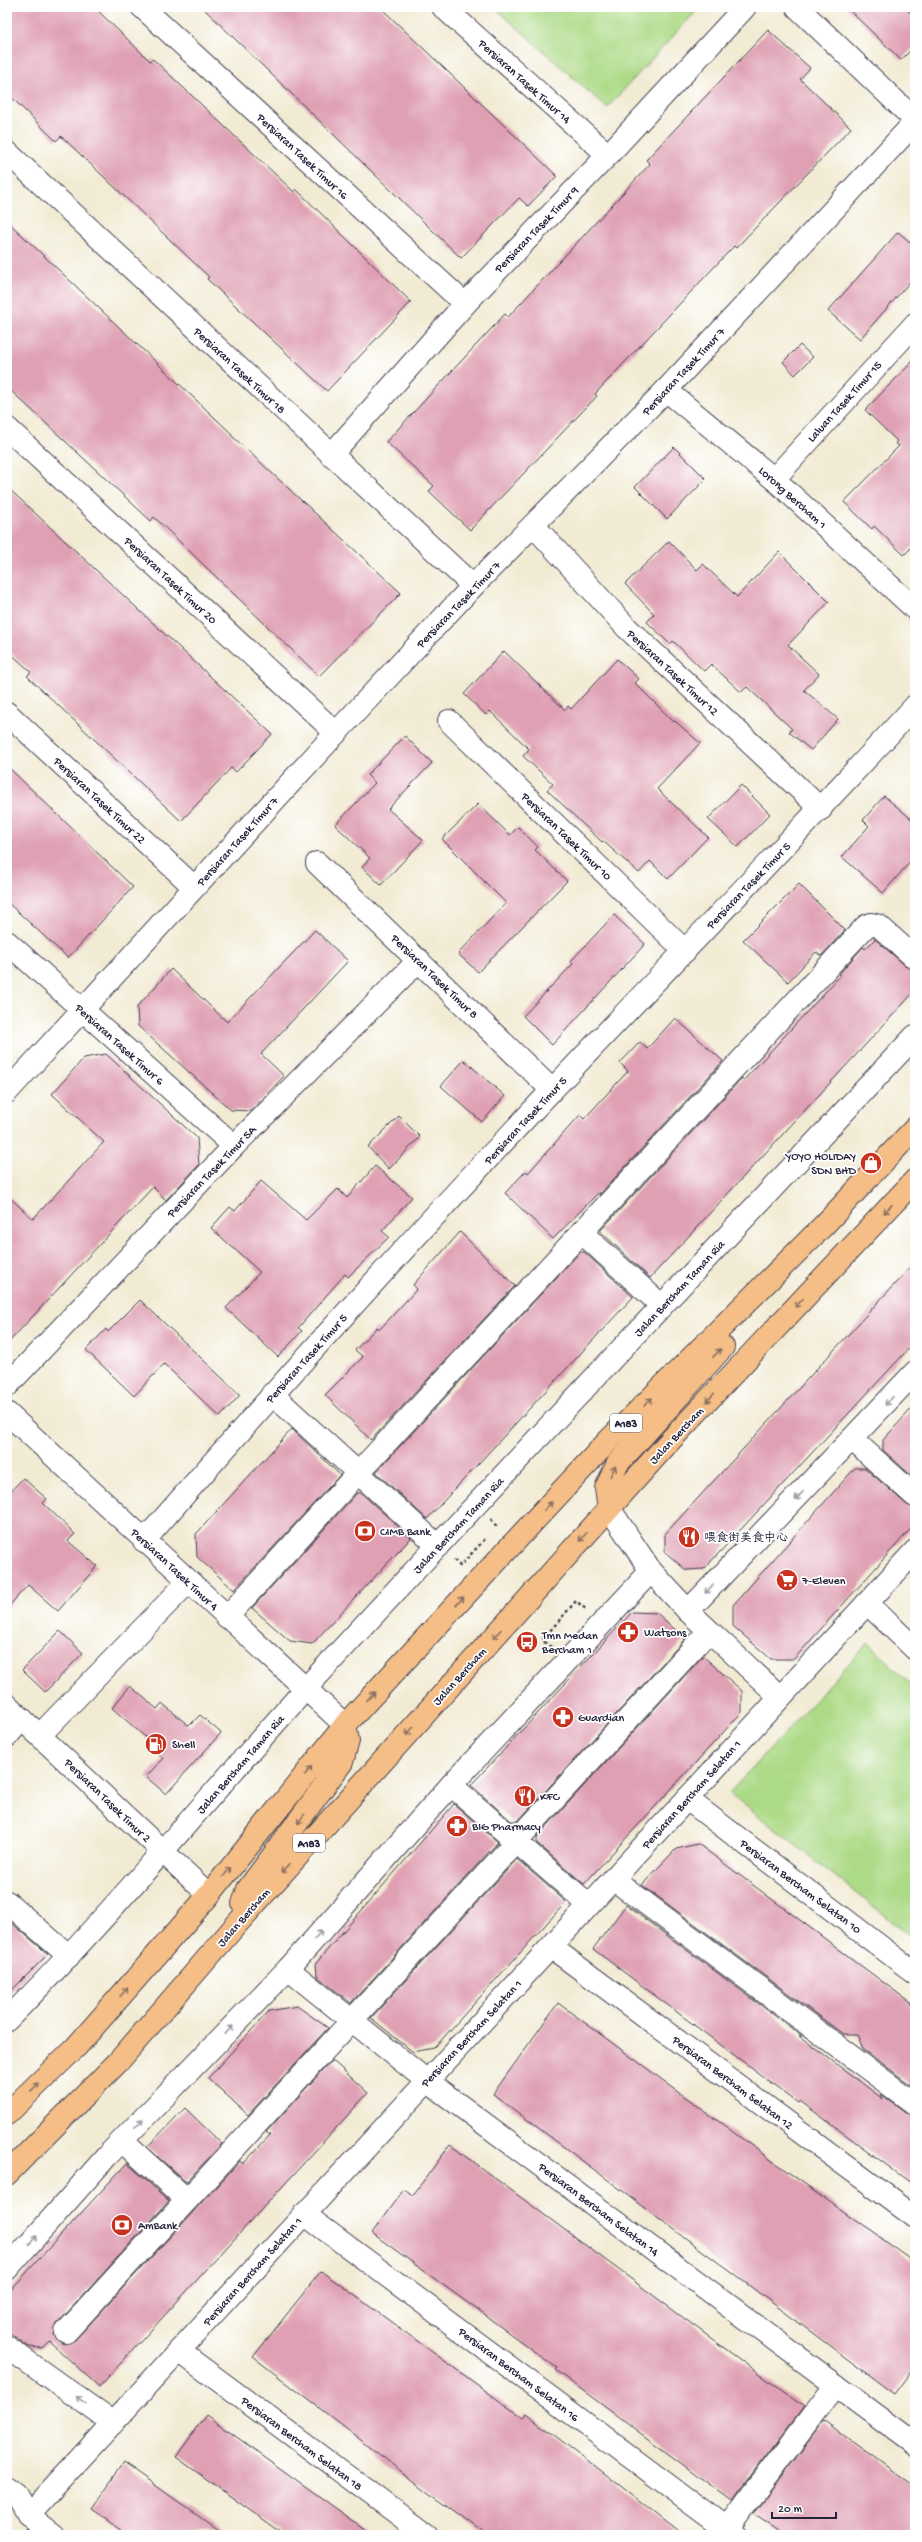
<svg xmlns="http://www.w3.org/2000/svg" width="922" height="2542" viewBox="0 0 922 2542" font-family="'Gochi Hand','LXGW WenKai TC',sans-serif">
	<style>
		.green { fill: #adda87; stroke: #687e61 }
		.building { fill: #dfa0b4 }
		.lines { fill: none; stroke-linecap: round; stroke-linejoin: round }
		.minor-casing { stroke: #414052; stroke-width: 24 }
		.major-casing { stroke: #414052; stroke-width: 24 }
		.path { stroke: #414052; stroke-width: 2.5; stroke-dasharray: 3 3; stroke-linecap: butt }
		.minor { stroke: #fff; stroke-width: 22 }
		.major { stroke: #f5be86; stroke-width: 22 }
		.oneway { stroke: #8c7060 }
		.oneway2 { stroke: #9c9ca7 }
		.labels { text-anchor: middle; stroke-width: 3.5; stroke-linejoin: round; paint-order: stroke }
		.shield { fill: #fff; stroke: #646476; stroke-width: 1 }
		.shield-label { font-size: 11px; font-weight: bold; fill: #22223b }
		.street-label { font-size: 12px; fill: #22223b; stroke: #fff }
		.poi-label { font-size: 12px; fill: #22223b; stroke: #fff; text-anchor: start }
	</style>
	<rect width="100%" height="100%" fill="#fff"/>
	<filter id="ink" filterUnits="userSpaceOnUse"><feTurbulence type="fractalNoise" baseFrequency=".025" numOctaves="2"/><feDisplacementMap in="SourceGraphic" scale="8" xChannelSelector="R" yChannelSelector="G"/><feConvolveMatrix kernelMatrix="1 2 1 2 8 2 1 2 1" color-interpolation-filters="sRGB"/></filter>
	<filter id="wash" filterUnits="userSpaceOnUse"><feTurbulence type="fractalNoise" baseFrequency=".012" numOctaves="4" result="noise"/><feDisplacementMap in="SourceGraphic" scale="16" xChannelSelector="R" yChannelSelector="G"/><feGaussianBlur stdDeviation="0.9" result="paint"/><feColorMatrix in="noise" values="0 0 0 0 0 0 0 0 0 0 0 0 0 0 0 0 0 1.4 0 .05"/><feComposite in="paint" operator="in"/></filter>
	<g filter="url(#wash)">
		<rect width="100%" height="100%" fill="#f2ebd4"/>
		<g class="green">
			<polygon points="494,7 700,7 607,108"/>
			<polygon points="868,1643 915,1688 915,1939 729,1793"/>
		</g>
		<g id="blocks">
			<g class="building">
				<polygon points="7,7 94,7 150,61 153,59 294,192 296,189 411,302 327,391 207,279 209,277 61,136 56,141 7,93"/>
				<polygon points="202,7 380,7 557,176 528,206 519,198 461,258"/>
				<polygon points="846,7 904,7 915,17 915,46 901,60"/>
				<polygon points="768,30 810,68 800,79 851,128 736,248 734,246 595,394 597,396 470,530 429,491 434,486 386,442 505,314 508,317 650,164 646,160"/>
				<polygon points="7,221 232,434 231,435 401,593 319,676 154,517 151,521 7,387"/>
				<polygon points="898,232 915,246 915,276 860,339 828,311"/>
				<polygon points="800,345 813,357 795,375 783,362"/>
				<polygon points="915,359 915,544 904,555 874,526 872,529 844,502 899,446 895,443 897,441 865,410"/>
				<polygon points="674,447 706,479 667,519 635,487"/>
				<polygon points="7,487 272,734 236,772 231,768 181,821 27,676 31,672 7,650"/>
				<polygon points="669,541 697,570 703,564 737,597 779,552 829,602 788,645 819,674 804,690 838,719 811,750 789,732 792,729 747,687 741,692 711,664 704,671 673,641 670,644 647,622 654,614 625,584"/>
				<polygon points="504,651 565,710 568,706 571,709 617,659 639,679 635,683 674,722 675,721 700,743 657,789 708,837 668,879 650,861 639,873 603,841 602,842 547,790 553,784 523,756 529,749 490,711 486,715 464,694"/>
				<polygon points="405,736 432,763 388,809 423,840 381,885 362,867 370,858 335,825 375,783 367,775"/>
				<polygon points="7,766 133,887 68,958 7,902"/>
				<polygon points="741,785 770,814 738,847 708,819"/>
				<polygon points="884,796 915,822 915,856 883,893 842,857 869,826 863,820"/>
				<polygon points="478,804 510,835 518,827 538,847 535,850 567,881 478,972 458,954 506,903 442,839"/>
				<polygon points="799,884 845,930 821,956 816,952 788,982 743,940"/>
				<polygon points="614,915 645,944 552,1045 523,1016 573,964 571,961"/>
				<polygon points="315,930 348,961 261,1054 284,1076 251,1111 231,1110 138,1026 137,1007 171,969 227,1022"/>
				<polygon points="875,939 907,967 915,970 915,991 650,1278 600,1231 742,1078 744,1080 840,976 839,974 863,947 865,949"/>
				<polygon points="675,1018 723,1061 599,1195 599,1192 553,1239 505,1193 526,1171 528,1173 580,1115 584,1119 628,1071 620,1063 640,1042 647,1049"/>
				<polygon points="106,1054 197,1138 199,1165 166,1200 153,1187 7,1344 7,1195 33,1219 104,1142 52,1094 84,1058"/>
				<polygon points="464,1060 505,1096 482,1122 441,1086"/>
				<polygon points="399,1116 420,1137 389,1169 368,1147"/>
				<polygon points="375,1166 412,1197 382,1231 389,1237 348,1277 345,1274 298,1328 302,1331 278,1357 226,1308 260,1272 211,1228 230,1207 235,1211 261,1181 306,1220 338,1189 347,1198"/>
				<polygon points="460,1232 515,1286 371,1440 325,1395 363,1357 355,1350 377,1327 380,1329 417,1289 413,1285"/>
				<polygon points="580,1252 584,1252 633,1297 427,1519 376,1472"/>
				<polygon points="915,1262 915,1342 704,1569 686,1570 665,1552 665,1534"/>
				<polygon points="140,1300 240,1395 220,1417 164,1364 134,1396 86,1350 106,1329 108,1332"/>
				<polygon points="915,1405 915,1479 883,1450 883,1440"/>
				<polygon points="292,1429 340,1475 234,1590 197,1557 196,1534"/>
				<polygon points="855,1468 865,1468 907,1505 915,1508 915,1524 794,1659 771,1659 733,1626 733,1605"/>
				<polygon points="23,1478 47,1499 43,1503 75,1534 68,1541 97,1566 58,1611 28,1585 7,1608 7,1495"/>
				<polygon points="357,1493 361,1493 411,1538 312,1644 290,1641 252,1608"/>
				<polygon points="632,1612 657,1613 685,1639 518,1821 511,1821 471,1785"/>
				<polygon points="60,1631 83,1653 45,1692 22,1670"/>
				<polygon points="703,1656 742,1691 742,1712 584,1884 537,1843 537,1837"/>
				<polygon points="130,1686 157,1709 162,1703 189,1726 200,1715 221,1733 166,1794 146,1777 163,1758 149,1745 151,1742 112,1708"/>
				<polygon points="454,1804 498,1842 351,2003 317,1976 316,1963"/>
				<polygon points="698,1844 915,2006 915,2088 863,2049 857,2034 843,2034 642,1885 676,1849"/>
				<polygon points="517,1859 566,1902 434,2048 413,2052 371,2018"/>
				<polygon points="626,1905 802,2036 799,2036 883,2099 881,2094 908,2114 915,2116 915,2186 800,2101 798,2103 593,1949"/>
				<polygon points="7,1919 48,1954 7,1995"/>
				<polygon points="558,2003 771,2160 915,2262 915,2366 894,2394 493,2094"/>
				<polygon points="297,2006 328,2028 248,2115 208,2078 269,2011"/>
				<polygon points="332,2060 368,2093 99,2387 49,2341 42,2348 29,2347 7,2331 7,2294 127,2163 169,2201 57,2324 54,2335 63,2344 75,2340 240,2161 243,2164 270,2135 266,2132"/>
				<polygon points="185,2108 222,2144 186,2182 147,2147"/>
				<polygon points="450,2145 804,2407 732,2501 555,2370 557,2368 372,2233 404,2189 413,2195"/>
				<polygon points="321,2271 523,2418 526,2413 682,2535 487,2535 436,2498 253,2357"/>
				<polygon points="206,2415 373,2535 284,2535 176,2457"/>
				<polygon points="824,2421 915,2487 915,2535 784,2535 754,2513"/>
				<polygon points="124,2463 225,2535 128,2535 91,2509"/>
			</g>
		</g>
	</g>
	<g filter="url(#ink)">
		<use href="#blocks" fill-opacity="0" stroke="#414052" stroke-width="1"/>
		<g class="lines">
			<g class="minor-casing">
				<g id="minor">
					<polyline points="142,7 465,304"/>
					<polyline points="443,7 608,155"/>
					<polyline points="797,7 915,120"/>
					<polyline points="7,152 473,586"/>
					<polyline points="666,390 774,479 915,609"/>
					<polyline points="7,428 336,733"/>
					<polyline points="331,455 465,304 608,155 745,7"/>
					<polyline points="774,479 915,324"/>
					<polyline points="534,526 627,628 821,809"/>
					<polyline points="7,713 194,887"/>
					<polyline points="449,721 685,951"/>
					<polyline points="317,863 552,1090"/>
					<polyline points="7,942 234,1146"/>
					<polyline points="7,1092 336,733 473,586 666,390 915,122"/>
					<polyline points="581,1232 662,1306"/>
					<polyline points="7,1386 234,1146 419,960"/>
					<polyline points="272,1394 438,1546"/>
					<polyline points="7,1413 345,1725"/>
					<polyline points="853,1440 915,1496"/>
					<polyline points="609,1508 651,1571 688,1611 779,1696"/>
					<path d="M144,1541C278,1387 414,1236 554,1088C674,961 797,835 915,706"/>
					<polyline points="867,1603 915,1649"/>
					<polyline points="688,1611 915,1372"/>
					<polyline points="227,1617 358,1473 866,926 871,924 879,926 915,958"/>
					<polyline points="7,1705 209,1895"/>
					<polyline points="40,1735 188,1582"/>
					<polyline points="7,1736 22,1719"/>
					<polyline points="451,1785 589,1905"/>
					<polyline points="687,1799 915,1973"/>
					<polyline points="613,1879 915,2104"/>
					<polyline points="7,1902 69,1956"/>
					<polyline points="551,1947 915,2217"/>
					<polyline points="288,1969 427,2081 915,2444"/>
					<path d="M7,2020C113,1913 208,1797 309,1685C509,1467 713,1252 915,1036"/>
					<polyline points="122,2141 187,2200"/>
					<polyline points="304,2214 735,2535"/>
					<polyline points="7,2269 107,2156 288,1969 451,1785 651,1571"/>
					<polyline points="66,2332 709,1631"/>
					<polyline points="7,2347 113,2423"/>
					<polyline points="179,2351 426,2535"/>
					<polyline points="7,2487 16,2494 28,2515 54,2535"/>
					<polyline points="28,2515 915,1551"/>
					<polyline points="722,2535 836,2385"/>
				</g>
			</g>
			<g class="major-casing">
				<g id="major">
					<polyline points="609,1508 606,1488 618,1463 723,1347"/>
					<polyline points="243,1904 248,1889 342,1762 348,1741 345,1725"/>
					<polyline points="7,2114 76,2047 209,1895 345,1725 609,1440 825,1224 915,1128"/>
					<polyline points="7,2174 118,2062 236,1925 667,1444 915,1180"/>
				</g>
			</g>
			<g class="path">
				<polyline points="491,1519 497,1527"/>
				<polyline points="454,1560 460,1566 485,1539"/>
				<polyline points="551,1647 542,1640 576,1601 587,1610"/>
			</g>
			<use href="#minor" class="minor"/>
			<use href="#major" class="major"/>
		</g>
		<defs><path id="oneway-shaft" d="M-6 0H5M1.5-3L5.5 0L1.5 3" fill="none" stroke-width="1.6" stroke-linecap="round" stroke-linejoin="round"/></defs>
		<g class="oneway">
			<use href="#oneway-shaft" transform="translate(888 1209) rotate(133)"/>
			<use href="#oneway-shaft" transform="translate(799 1303) rotate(133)"/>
			<use href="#oneway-shaft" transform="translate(717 1353) rotate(-46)"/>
			<use href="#oneway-shaft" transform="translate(710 1398) rotate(133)"/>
			<use href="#oneway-shaft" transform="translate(648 1402) rotate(-45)"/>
			<use href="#oneway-shaft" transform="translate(613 1471) rotate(-62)"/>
			<use href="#oneway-shaft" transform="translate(548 1506) rotate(-47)"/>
			<use href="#oneway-shaft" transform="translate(583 1537) rotate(132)"/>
			<use href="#oneway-shaft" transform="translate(460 1601) rotate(-47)"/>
			<use href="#oneway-shaft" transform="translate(497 1634) rotate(132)"/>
			<use href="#oneway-shaft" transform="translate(371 1696) rotate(-47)"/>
			<use href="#oneway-shaft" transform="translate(410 1731) rotate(132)"/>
			<use href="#oneway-shaft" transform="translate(308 1771) rotate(-51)"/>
			<use href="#oneway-shaft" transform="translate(301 1819) rotate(126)"/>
			<use href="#oneway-shaft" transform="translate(285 1869) rotate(132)"/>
			<use href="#oneway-shaft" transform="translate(227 1872) rotate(-51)"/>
			<use href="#oneway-shaft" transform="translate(124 1992) rotate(-49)"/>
			<use href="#oneway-shaft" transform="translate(35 2087) rotate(-44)"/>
		</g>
		<g class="oneway2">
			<use href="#oneway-shaft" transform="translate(889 1401) rotate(133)"/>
			<use href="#oneway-shaft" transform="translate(799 1496) rotate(134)"/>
			<use href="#oneway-shaft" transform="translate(709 1589) rotate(134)"/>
			<use href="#oneway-shaft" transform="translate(318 1935) rotate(-49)"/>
			<use href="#oneway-shaft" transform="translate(229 2030) rotate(-46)"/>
			<use href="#oneway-shaft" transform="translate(139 2123) rotate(-46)"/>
			<use href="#oneway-shaft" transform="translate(33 2240) rotate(-48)"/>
			<use href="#oneway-shaft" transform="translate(81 2400) rotate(-144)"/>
		</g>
	</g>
	<defs>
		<g id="shop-disc" transform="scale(1.15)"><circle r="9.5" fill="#c8321e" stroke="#fff"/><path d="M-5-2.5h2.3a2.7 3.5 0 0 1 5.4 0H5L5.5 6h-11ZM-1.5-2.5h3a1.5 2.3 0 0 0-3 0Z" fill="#fff"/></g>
		<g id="bank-disc" transform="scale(1.15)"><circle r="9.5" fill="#c8321e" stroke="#fff"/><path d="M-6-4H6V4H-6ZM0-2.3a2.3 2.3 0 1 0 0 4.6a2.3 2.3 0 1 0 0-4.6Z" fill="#fff"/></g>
		<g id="restaurant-disc" transform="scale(1.15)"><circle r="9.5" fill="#c8321e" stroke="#fff"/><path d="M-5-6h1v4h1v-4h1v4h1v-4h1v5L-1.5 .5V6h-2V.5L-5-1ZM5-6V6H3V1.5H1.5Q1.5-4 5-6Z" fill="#fff"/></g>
		<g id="supermarket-disc" transform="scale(1.15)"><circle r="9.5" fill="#c8321e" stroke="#fff"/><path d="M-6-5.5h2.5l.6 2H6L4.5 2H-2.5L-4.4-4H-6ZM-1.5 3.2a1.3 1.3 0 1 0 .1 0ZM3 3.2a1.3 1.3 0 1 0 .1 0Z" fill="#fff"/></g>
		<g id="pharmacy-disc" transform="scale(1.15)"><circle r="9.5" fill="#c8321e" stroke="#fff"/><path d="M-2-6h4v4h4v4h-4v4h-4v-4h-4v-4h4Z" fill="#fff"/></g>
		<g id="bus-disc" transform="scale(1.15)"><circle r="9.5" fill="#c8321e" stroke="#fff"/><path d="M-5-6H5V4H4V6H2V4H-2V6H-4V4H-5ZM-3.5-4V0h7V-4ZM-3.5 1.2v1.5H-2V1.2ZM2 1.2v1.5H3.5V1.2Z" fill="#fff"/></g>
		<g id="fuel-disc" transform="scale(1.15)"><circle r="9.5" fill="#c8321e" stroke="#fff"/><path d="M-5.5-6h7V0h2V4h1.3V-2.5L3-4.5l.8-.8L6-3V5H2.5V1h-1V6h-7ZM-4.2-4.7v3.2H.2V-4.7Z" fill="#fff"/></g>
	</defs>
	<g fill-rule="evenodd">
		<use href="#shop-disc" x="871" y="1163"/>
		<use href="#bank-disc" x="365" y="1531"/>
		<use href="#restaurant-disc" x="689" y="1537"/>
		<use href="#supermarket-disc" x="787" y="1580"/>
		<use href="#pharmacy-disc" x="628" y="1632"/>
		<use href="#bus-disc" x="527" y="1642"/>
		<use href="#pharmacy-disc" x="563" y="1717"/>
		<use href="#fuel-disc" x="156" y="1744"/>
		<use href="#restaurant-disc" x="525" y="1796"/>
		<use href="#pharmacy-disc" x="457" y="1826"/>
		<use href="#bank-disc" x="122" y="2225"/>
	</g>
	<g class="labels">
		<g class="shield">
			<rect x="610" y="1414" width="32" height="18" rx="3"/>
			<rect x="293" y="1834" width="32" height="18" rx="3"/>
		</g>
		<g class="shield-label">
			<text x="626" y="1427">A183</text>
			<text x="309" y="1847">A183</text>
		</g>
		<g class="street-label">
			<text transform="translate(525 81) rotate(42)" y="4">Persiaran Tasek Timur 14</text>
			<text transform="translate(303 156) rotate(43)" y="4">Persiaran Tasek Timur 16</text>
			<text transform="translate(536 229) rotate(-46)" y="4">Persiaran Tasek Timur 9</text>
			<text transform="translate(240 370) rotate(43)" y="4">Persiaran Tasek Timur 18</text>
			<text transform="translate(683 371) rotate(-47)" y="4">Persiaran Tasek Timur 7</text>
			<text transform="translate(844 401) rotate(-48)" y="4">Laluan Tasek Timur 15</text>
			<text transform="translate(793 497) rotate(42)" y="4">Lorong Bercham 1</text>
			<text transform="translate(171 580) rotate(43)" y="4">Persiaran Tasek Timur 20</text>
			<text transform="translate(458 604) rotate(-46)" y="4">Persiaran Tasek Timur 7</text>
			<text transform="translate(673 672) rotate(43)" y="4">Persiaran Tasek Timur 12</text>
			<text transform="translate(100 800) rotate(43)" y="4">Persiaran Tasek Timur 22</text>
			<text transform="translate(567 836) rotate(44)" y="4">Persiaran Tasek Timur 10</text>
			<text transform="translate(237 841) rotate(-48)" y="4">Persiaran Tasek Timur 7</text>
			<text transform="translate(748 885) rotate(-46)" y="4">Persiaran Tasek Timur 5</text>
			<text transform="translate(435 976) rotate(44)" y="4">Persiaran Tasek Timur 8</text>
			<text transform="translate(120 1044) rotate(42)" y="4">Persiaran Tasek Timur 6</text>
			<text transform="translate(525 1120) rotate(-47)" y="4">Persiaran Tasek Timur 5</text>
			<text transform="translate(211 1171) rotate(-46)" y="4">Persiaran Tasek Timur 5A</text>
			<text transform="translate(679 1288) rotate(-47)" y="4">Jalan Bercham Taman Ria</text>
			<text transform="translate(306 1358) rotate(-48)" y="4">Persiaran Tasek Timur 5</text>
			<text transform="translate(676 1435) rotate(-47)" y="4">Jalan Bercham</text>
			<text transform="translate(458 1525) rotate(-47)" y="4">Jalan Bercham Taman Ria</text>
			<text transform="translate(175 1569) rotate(43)" y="4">Persiaran Tasek Timur 4</text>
			<text transform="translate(459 1676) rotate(-48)" y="4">Jalan Bercham</text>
			<text transform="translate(240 1764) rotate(-49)" y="4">Jalan Bercham Taman Ria</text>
			<text transform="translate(691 1794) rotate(-48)" y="4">Persiaran Bercham Selatan 1</text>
			<text transform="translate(108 1800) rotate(44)" y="4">Persiaran Tasek Timur 2</text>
			<text transform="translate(801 1886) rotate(37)" y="4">Persiaran Bercham Selatan 10</text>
			<text transform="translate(243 1917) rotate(-49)" y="4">Jalan Bercham</text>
			<text transform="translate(471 2033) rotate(-47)" y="4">Persiaran Bercham Selatan 1</text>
			<text transform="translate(733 2082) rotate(37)" y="4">Persiaran Bercham Selatan 12</text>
			<text transform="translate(599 2209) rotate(37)" y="4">Persiaran Bercham Selatan 14</text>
			<text transform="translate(252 2271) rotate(-48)" y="4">Persiaran Bercham Selatan 1</text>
			<text transform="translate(519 2374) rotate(37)" y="4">Persiaran Bercham Selatan 16</text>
			<text transform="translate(302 2443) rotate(37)" y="4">Persiaran Bercham Selatan 18</text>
		</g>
		<g class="poi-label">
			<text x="856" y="1160" text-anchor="end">YOYO HOLIDAY<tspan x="856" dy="14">SDN BHD</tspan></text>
			<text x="380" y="1535">CIMB Bank</text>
			<text x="704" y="1541">喂食街美食中心</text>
			<text x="802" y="1584">7-Eleven</text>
			<text x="644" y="1636">Watsons</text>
			<text x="542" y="1639">Tmn Medan<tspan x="542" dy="14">Bercham 1</tspan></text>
			<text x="578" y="1721">Guardian</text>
			<text x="172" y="1748">Shell</text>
			<text x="540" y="1800">KFC</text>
			<text x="472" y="1830">BIG Pharmacy</text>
			<text x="138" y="2229">AmBank</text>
		</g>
	</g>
	<rect width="922" height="2542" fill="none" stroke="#fff" stroke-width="24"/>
	<path d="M772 2512v6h64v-6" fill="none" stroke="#22223b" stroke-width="2"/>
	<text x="778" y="2512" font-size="12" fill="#22223b" stroke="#ffffff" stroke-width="3" paint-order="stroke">20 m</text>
</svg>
